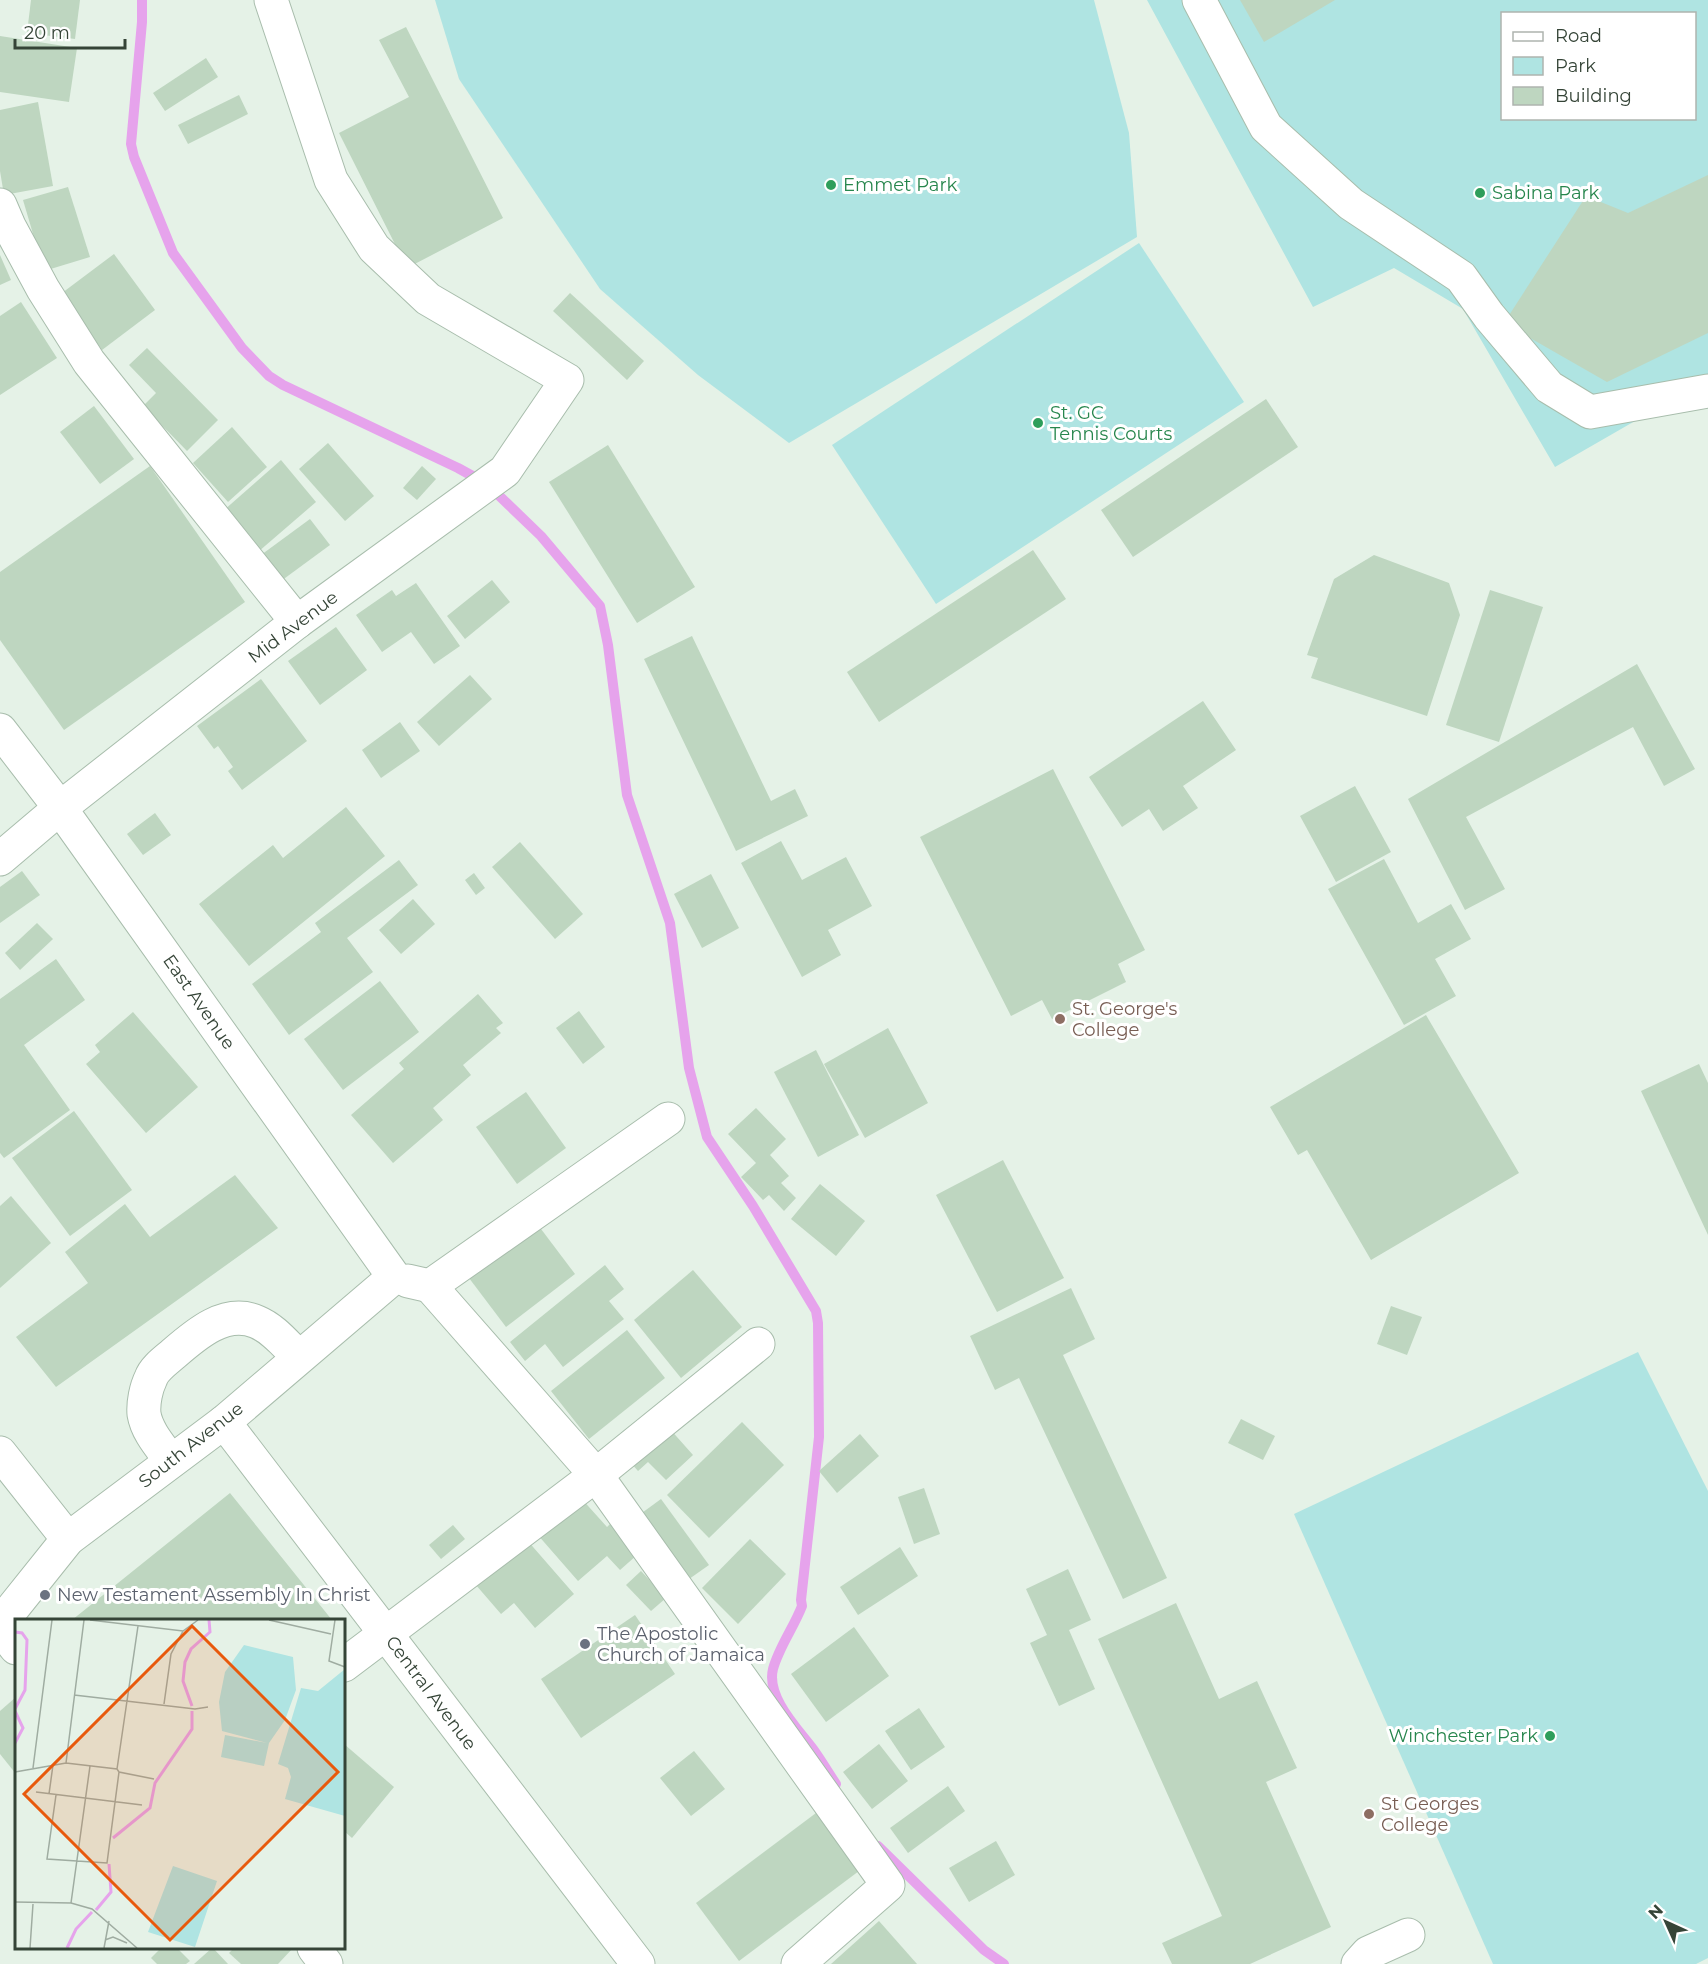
<svg xmlns="http://www.w3.org/2000/svg" width="1708" height="1964" viewBox="0 0 1708 1964" font-family="Montserrat,sans-serif">
	<style>
		.green { fill: #afe4e2; fill-rule: evenodd }
		.lines { fill: none; stroke-linecap: round; stroke-linejoin: round }
		.stream { stroke: #e6a3ec; stroke-width: 10 }
		.building { fill: #bed6c0 }
		.minor-casing { stroke: #a8bdac; stroke-width: 35 }
		.minor { stroke: #fff; stroke-width: 33 }
		.leisure-dot { fill: #2e9e5b; stroke: #fff; stroke-width: 2 }
		.education-dot { fill: #8d6e63; stroke: #fff; stroke-width: 2 }
		.worship-dot { fill: #6b7280; stroke: #fff; stroke-width: 2 }
		.labels { text-anchor: middle; stroke-width: 6; stroke-linejoin: round; paint-order: stroke }
		.leisure-label { font-size: 18px; fill: #27864d; stroke: #fff; text-anchor: start }
		.street-label { font-size: 18px; fill: #354437; stroke: #fff }
		.education-label { font-size: 18px; fill: #785e54; stroke: #fff; text-anchor: start }
		.worship-label { font-size: 18px; fill: #5b616d; stroke: #fff; text-anchor: start }
		.inset-river { fill: none; stroke: #e6a3ec; stroke-width: 3 }
		.inset-road { fill: none; stroke: #9faca1; stroke-width: 1.5 }
		.view { fill: #e8590c; fill-opacity: 0.15; stroke: #e8590c; stroke-width: 3 }
		.inset-edge { fill: none; stroke: #354437; stroke-width: 3 }
	</style>
	<rect width="100%" height="100%" fill="#e5f2e7"/>
	<g class="green">
		<polygon points="435,0 1094,0 1129,133 1137,237 789,443 698,375 600,289 459,79"/>
		<path d="M1147,0H1708V379L1555,467L1463,309L1394,268L1313,307ZM1502,14H1694V118H1502Z"/>
		<polygon points="1139,243 1244,402 936,604 832,445"/>
		<polygon points="1638,1352 1708,1491 1708,1958 1696,1964 1493,1964 1294,1514"/>
	</g>
	<g class="lines">
		<g class="stream">
			<path d="M142,0V22L131,144L134,157L173,253L242,348L269,376L283,385L458,468L487,484L541,536L600,606L608,645L627,795L670,923L689,1068L707,1137L753,1206L816,1311L818,1323L819,1437L801,1600L802,1606C794,1627 779,1647 773,1669C766,1697 798,1729 813,1749C821,1760 828,1772 836,1784"/>
			<polyline points="878,1846 984,1950 1004,1964"/>
		</g>
	</g>
	<g class="building">
		<polygon points="31,0 80,0 75,39 27,33"/>
		<polygon points="1240,0 1335,0 1264,42"/>
		<polygon points="406,27 503,218 407,268 339,133 409,97 379,40"/>
		<polygon points="0,36 77,48 69,102 0,92"/>
		<polygon points="206,58 218,77 165,111 153,93"/>
		<polygon points="239,95 248,114 188,144 178,125"/>
		<polygon points="38,102 53,186 4,195 0,171 0,110"/>
		<polygon points="1708,175 1708,333 1607,382 1504,323 1586,196 1628,213"/>
		<polygon points="68,187 90,257 44,271 23,200"/>
		<polygon points="114,254 155,310 102,350 62,293"/>
		<polygon points="0,255 11,280 0,285"/>
		<polygon points="570,293 644,361 627,380 553,311"/>
		<polygon points="21,302 57,358 0,395 0,316"/>
		<polygon points="147,348 218,420 187,451 143,406 156,393 129,365"/>
		<polygon points="1266,399 1298,447 1133,557 1101,510"/>
		<polygon points="94,406 134,459 100,484 60,432"/>
		<polygon points="232,427 267,467 228,502 193,463"/>
		<polygon points="328,443 374,496 345,521 299,469"/>
		<polygon points="608,445 695,587 637,623 549,482"/>
		<polygon points="281,460 316,502 258,552 223,511"/>
		<polygon points="150,466 245,602 64,730 0,640 0,572"/>
		<polygon points="422,466 436,479 417,500 403,488"/>
		<polygon points="310,519 330,545 281,581 261,555"/>
		<polygon points="1033,550 1066,599 879,722 847,672"/>
		<polygon points="1374,555 1449,583 1460,615 1427,716 1311,678 1318,658 1307,655 1334,579"/>
		<polygon points="492,580 510,602 465,639 447,616"/>
		<polygon points="416,583 460,646 434,664 411,632 382,652 356,615 392,590 396,596"/>
		<polygon points="1490,590 1543,607 1499,742 1446,725"/>
		<polygon points="336,627 367,670 320,705 288,661"/>
		<polygon points="692,636 771,801 795,789 808,816 736,851 644,659"/>
		<polygon points="1637,664 1695,769 1664,786 1633,727 1466,817 1505,889 1465,910 1408,799"/>
		<polygon points="470,675 492,699 439,746 417,722"/>
		<polygon points="261,679 307,741 242,790 228,771 233,767 218,746 214,749 197,726"/>
		<polygon points="1203,701 1236,750 1183,786 1198,808 1163,831 1149,809 1122,827 1089,777"/>
		<polygon points="400,722 420,751 381,778 362,750"/>
		<polygon points="1053,769 1145,950 1118,964 1126,982 1052,1019 1042,1000 1011,1016 920,837"/>
		<polygon points="1355,786 1391,852 1336,882 1300,816"/>
		<polygon points="346,807 385,856 249,966 199,904 273,845 283,858"/>
		<polygon points="155,813 171,835 143,855 127,834"/>
		<polygon points="781,841 802,880 846,857 872,906 828,930 841,955 802,977 741,863"/>
		<polygon points="520,842 583,914 555,939 492,867"/>
		<polygon points="1384,859 1418,923 1451,904 1471,939 1435,959 1456,996 1404,1025 1328,889"/>
		<polygon points="399,860 418,885 347,938 373,972 289,1035 252,984 321,932 315,923"/>
		<polygon points="22,871 40,895 0,923 0,887"/>
		<polygon points="474,873 485,888 476,895 465,880"/>
		<polygon points="711,874 739,928 702,948 674,894"/>
		<polygon points="413,899 435,924 401,954 379,930"/>
		<polygon points="37,923 53,939 20,970 5,953"/>
		<polygon points="56,959 85,1000 24,1045 70,1110 4,1158 0,1153 0,999"/>
		<polygon points="380,981 419,1032 343,1090 304,1039"/>
		<polygon points="478,994 503,1023 496,1028 501,1033 463,1065 471,1075 433,1108 443,1120 393,1163 351,1115 404,1069 399,1063"/>
		<polygon points="579,1011 605,1047 583,1064 556,1028"/>
		<polygon points="133,1012 198,1087 146,1133 86,1064 100,1052 95,1045"/>
		<polygon points="1426,1015 1519,1173 1371,1260 1307,1150 1298,1155 1270,1107"/>
		<polygon points="888,1028 928,1103 865,1138 824,1064"/>
		<polygon points="816,1050 859,1135 818,1157 774,1072"/>
		<polygon points="1699,1064 1708,1083 1708,1235 1641,1091"/>
		<polygon points="526,1092 566,1148 517,1184 476,1127"/>
		<polygon points="756,1108 786,1139 770,1155 789,1176 781,1183 796,1198 784,1211 769,1195 763,1200 741,1177 756,1163 728,1134"/>
		<polygon points="74,1111 132,1190 70,1236 12,1158"/>
		<polygon points="1003,1160 1064,1278 997,1312 936,1195"/>
		<polygon points="235,1175 278,1228 56,1387 16,1337 88,1283 65,1252 125,1204 150,1237"/>
		<polygon points="820,1184 865,1221 836,1256 791,1219"/>
		<polygon points="11,1196 51,1243 0,1288 0,1206"/>
		<polygon points="538,1225 575,1274 506,1327 469,1278"/>
		<polygon points="605,1265 624,1289 609,1301 624,1319 563,1367 545,1344 525,1361 510,1342"/>
		<polygon points="693,1270 742,1327 681,1378 634,1320"/>
		<polygon points="1071,1288 1095,1339 1063,1355 1167,1578 1123,1599 1019,1378 995,1390 970,1336"/>
		<polygon points="1391,1306 1422,1317 1407,1355 1377,1344"/>
		<polygon points="627,1330 665,1378 589,1439 551,1391"/>
		<polygon points="1241,1419 1275,1436 1263,1460 1228,1443"/>
		<polygon points="742,1422 784,1465 709,1538 667,1495"/>
		<polygon points="669,1428 693,1455 666,1480 648,1462 638,1471 631,1463"/>
		<polygon points="860,1434 879,1456 837,1493 819,1471"/>
		<polygon points="924,1488 940,1534 914,1544 898,1497"/>
		<polygon points="230,1493 332,1620 234,1620 233,1618 230,1620 72,1620"/>
		<polygon points="580,1497 607,1527 610,1524 637,1555 620,1570 607,1556 578,1581 537,1534"/>
		<polygon points="661,1499 709,1565 682,1584 635,1518"/>
		<polygon points="453,1525 465,1539 441,1559 429,1545"/>
		<polygon points="520,1532 574,1594 535,1628 514,1603 501,1614 469,1577"/>
		<polygon points="750,1539 786,1574 738,1624 702,1588"/>
		<polygon points="900,1547 918,1576 858,1615 840,1587"/>
		<polygon points="1068,1569 1091,1620 1069,1630 1095,1689 1059,1706 1030,1643 1047,1635 1026,1589"/>
		<polygon points="641,1571 666,1598 651,1611 626,1585"/>
		<polygon points="1176,1603 1219,1699 1257,1681 1297,1768 1266,1782 1331,1927 1250,1964 1172,1964 1162,1943 1222,1916 1098,1639"/>
		<polygon points="635,1615 675,1674 581,1738 541,1679"/>
		<polygon points="854,1627 889,1676 826,1722 791,1674"/>
		<polygon points="16,1697 16,1774 0,1754 0,1711"/>
		<polygon points="919,1708 945,1747 911,1770 885,1731"/>
		<polygon points="344,1744 394,1787 352,1838 344,1831"/>
		<polygon points="879,1744 908,1781 872,1809 843,1772"/>
		<polygon points="694,1751 725,1789 691,1816 660,1778"/>
		<polygon points="948,1786 965,1811 908,1853 890,1828"/>
		<polygon points="816,1813 859,1871 739,1961 696,1903"/>
		<polygon points="996,1841 1015,1875 969,1902 949,1868"/>
		<polygon points="879,1921 917,1964 831,1964"/>
		<polygon points="161,1948 177,1948 190,1961 186,1964 157,1964 151,1958"/>
		<polygon points="213,1948 228,1964 194,1964 212,1948"/>
		<polygon points="234,1948 293,1948 278,1964 241,1964 229,1953"/>
	</g>
	<g class="lines">
		<g class="minor-casing">
			<g id="minor">
				<polyline points="1199,0 1266,127 1351,204 1461,277 1489,316 1549,387 1590,412 1708,391"/>
				<polyline points="0,205 9,226 43,289 89,362 297,622"/>
				<polyline points="0,730 60,808 394,1277"/>
				<polyline points="0,859 60,808 297,622 505,471 567,380 428,299 374,248 331,180 271,0"/>
				<polyline points="408,1281 430,1286 668,1119"/>
				<polyline points="430,1286 596,1475 888,1885 798,1964"/>
				<polyline points="224,1422 638,1964"/>
				<polyline points="0,1453 68,1539"/>
				<path d="M171,1461C161,1447 147,1432 144,1414C143,1403 146,1388 151,1378C154,1369 165,1361 172,1355C195,1335 225,1308 257,1322C274,1329 286,1345 299,1357"/>
				<polyline points="0,1624 68,1539 224,1422 394,1277"/>
				<polyline points="0,1627 16,1648"/>
				<polyline points="344,1665 596,1475 758,1344"/>
				<polyline points="314,1948 326,1964"/>
				<polyline points="1358,1964 1368,1953 1408,1935"/>
			</g>
		</g>
		<use href="#minor" class="minor"/>
	</g>
	<g class="leisure-dot">
		<circle cx="831" cy="185" r="6"/>
		<circle cx="1480" cy="193" r="6"/>
		<circle cx="1038" cy="423" r="6"/>
		<circle cx="1550" cy="1736" r="6"/>
	</g>
	<g class="education-dot">
		<circle cx="1060" cy="1019" r="6"/>
		<circle cx="1369" cy="1814" r="6"/>
	</g>
	<g class="worship-dot">
		<circle cx="45" cy="1595" r="6"/>
		<circle cx="585" cy="1644" r="6"/>
	</g>
	<g class="labels">
		<g class="leisure-label">
			<text x="843" y="191">Emmet Park</text>
			<text x="1492" y="199">Sabina Park</text>
			<text x="1050" y="419">St. GC<tspan x="1050" dy="21">Tennis Courts</tspan></text>
			<text x="1538" y="1742" text-anchor="end">Winchester Park</text>
		</g>
		<g class="street-label">
			<text transform="translate(293 627) rotate(-37)" y="6">Mid Avenue</text>
			<text transform="translate(199 1002) rotate(55)" y="6">East Avenue</text>
			<text transform="translate(191 1445) rotate(-38)" y="6">South Avenue</text>
			<text transform="translate(431 1693) rotate(53)" y="6">Central Avenue</text>
		</g>
		<g class="education-label">
			<text x="1072" y="1015">St. George's<tspan x="1072" dy="21">College</tspan></text>
			<text x="1381" y="1810">St Georges<tspan x="1381" dy="21">College</tspan></text>
		</g>
		<g class="worship-label">
			<text x="57" y="1601">New Testament Assembly In Christ</text>
			<text x="597" y="1640">The Apostolic<tspan x="597" dy="21">Church of Jamaica</tspan></text>
		</g>
	</g>
	<g transform="translate(15 1619)">
		<rect width="330" height="330" fill="#e5f2e7"/>
		<path d="M229,26L278,38L281,71L270,101L254,124L249,147L206,138L210,116L252,124L207,112L204,83L210,53ZM330,50V197L270,180L276,158L273,149L263,145L286,69L303,72ZM158,247L202,262L180,328L133,313Z" fill="#afe4e2"/>
		<path class="inset-river" d="M0,13L7,14L12,21L10,71L0,90M177,87L168,62L170,43L176,30L195,13L194,1M0,92L8,109L0,124M98,219L135,189L140,164L177,110V92M81,291L96,273L94,245M52,329L61,310L77,293"/>
		<path class="inset-road" d="M75,1L168,12L183,1M254,1L316,15M320,1L314,42L330,48M59,76L180,90L193,88M149,85L156,35L168,12M51,144L69,1M18,149L37,1M102,150L123,7M0,153L51,144L102,150L104,153L139,160M21,173L127,186M34,175L38,146M41,176L32,240L92,244L104,153M0,283L56,284L77,290L122,329M56,284L75,147M90,321L98,318L112,324M15,329L18,285M89,329L94,302"/>
		<path class="view" d="M177,7L323,153L155,321L9,175Z"/>
		<rect width="330" height="330" class="inset-edge"/>
	</g>
	<rect x="1501" y="12" width="195" height="108" fill="#ffffff" stroke="#aeb4af" stroke-width="1.5"/>
	<rect x="1513" y="32" width="30" height="9" fill="#ffffff" stroke="#aeb4af" stroke-width="1.5"/>
	<text x="1555" y="42" font-size="18" fill="#354437">Road</text>
	<rect x="1513" y="57" width="30" height="18" fill="#afe4e2" stroke="#aeb4af" stroke-width="1.5"/>
	<text x="1555" y="72" font-size="18" fill="#354437">Park</text>
	<rect x="1513" y="87" width="30" height="18" fill="#bed6c0" stroke="#aeb4af" stroke-width="1.5"/>
	<text x="1555" y="102" font-size="18" fill="#354437">Building</text>
	<g transform="translate(1666 1922) rotate(315)" stroke="#ffffff" stroke-width="4.5" paint-order="stroke">
	<path d="M0-4.5L10 22L0 15L-10 22Z" fill="#354437"/>
	<text y="-9" font-size="16" font-weight="bold" text-anchor="middle" fill="#354437">N</text>
	</g>
	<path d="M15 39v9h110v-9" fill="none" stroke="#354437" stroke-width="3"/>
	<text x="24" y="39" font-size="18" fill="#354437" stroke="#ffffff" stroke-width="4.5" paint-order="stroke">20 m</text>
</svg>
